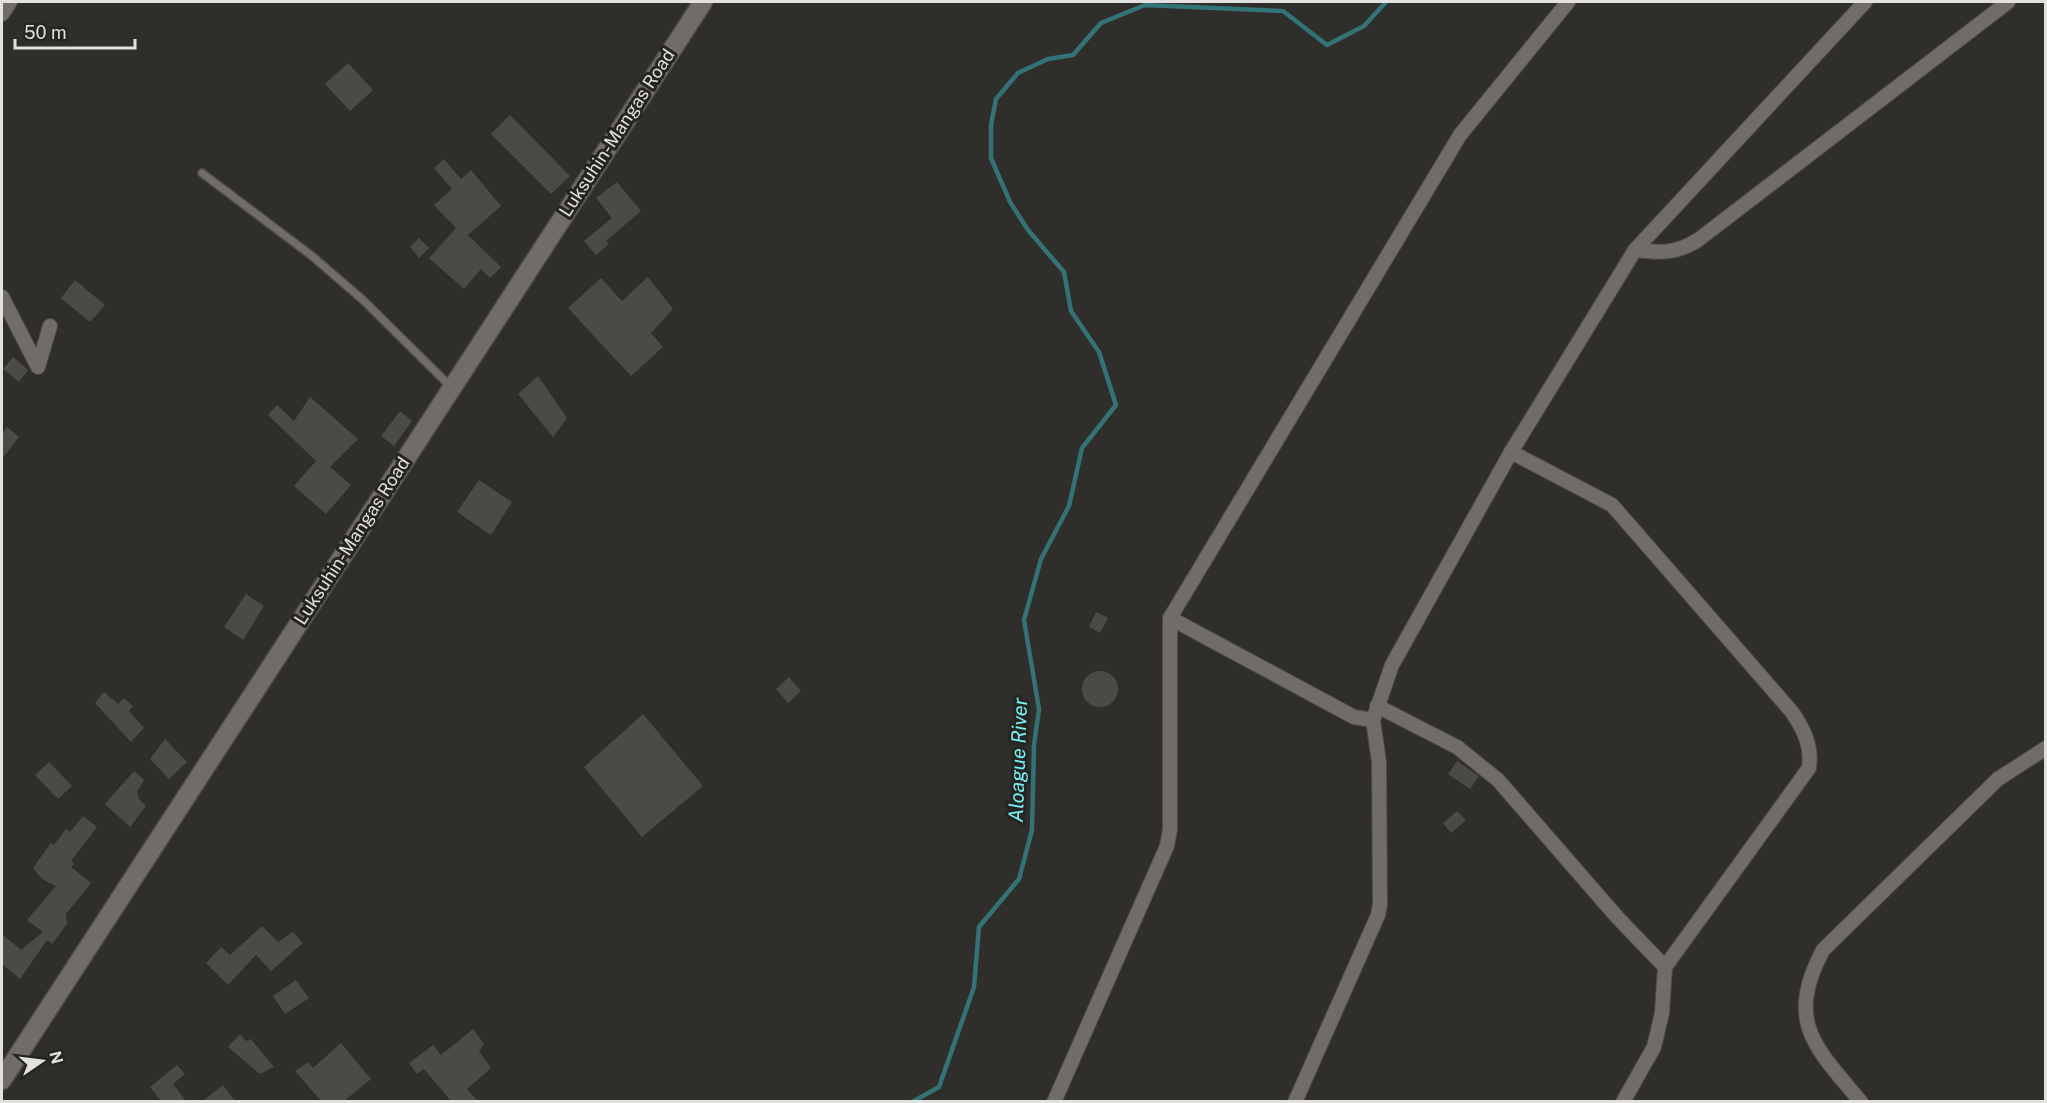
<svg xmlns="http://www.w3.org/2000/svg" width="2047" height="1103" viewBox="0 0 2047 1103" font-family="'Public Sans',sans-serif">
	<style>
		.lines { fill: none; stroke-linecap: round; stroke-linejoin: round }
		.stream { stroke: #317376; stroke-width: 4.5 }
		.building { fill: #4c4a47 }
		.service-casing { stroke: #4d4b48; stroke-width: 10 }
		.minor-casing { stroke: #4d4b48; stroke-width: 16 }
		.secondary-casing { stroke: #4d4b48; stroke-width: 21 }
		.service { stroke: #6f6c69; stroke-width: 7 }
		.minor { stroke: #6f6c69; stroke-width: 14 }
		.secondary { stroke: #6f6c69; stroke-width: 18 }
		.labels { text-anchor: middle; stroke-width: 6; stroke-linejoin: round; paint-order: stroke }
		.street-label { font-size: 18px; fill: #e3e1e0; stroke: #262421 }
		.water-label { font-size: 20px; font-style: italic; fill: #74f4f8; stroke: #262421 }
	</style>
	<rect width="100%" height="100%" fill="#302e2b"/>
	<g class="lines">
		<polyline class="stream" points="912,1102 939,1087 974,987 979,927 1019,879 1032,830 1034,745 1039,709 1024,620 1041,559 1069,506 1082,448 1116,405 1099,352 1071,311 1064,272 1028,230 1010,202 991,158 991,125 996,99 1018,73 1048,59 1073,55 1101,23 1145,5 1283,11 1327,45 1364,26 1386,2"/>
	</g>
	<g class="building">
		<polygon points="348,63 373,90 350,111 325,84"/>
		<polygon points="510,115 570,176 551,194 491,134"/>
		<polygon points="444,159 461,179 471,170 501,206 468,235 501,267 490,278 481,269 464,289 429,258 456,228 434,205 452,189 434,168"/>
		<polygon points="617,182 641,211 606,241 609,244 596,255 584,241 612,218 596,198"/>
		<polygon points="419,238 429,248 419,258 410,247"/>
		<polygon points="648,277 673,309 651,333 663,347 631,376 568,308 601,278 622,301"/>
		<polygon points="75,280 105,305 90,322 61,298"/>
		<polygon points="13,357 28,370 19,382 3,369"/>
		<polygon points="538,376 567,418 553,437 518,394"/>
		<polygon points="310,397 358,439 330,467 351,485 326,514 294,486 316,461 268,415 277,405 294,421"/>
		<polygon points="400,411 412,421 394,446 381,436"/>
		<polygon points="7,427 19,437 2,459 2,434"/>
		<polygon points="479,480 512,502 491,535 457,512"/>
		<polygon points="246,594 264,606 243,640 224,627"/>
		<polygon points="1096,612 1108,618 1100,633 1089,627"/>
		<circle cx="1100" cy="689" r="18"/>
		<polygon points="789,677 801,691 788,703 776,689"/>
		<polygon points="104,692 118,704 124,698 133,706 129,711 144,728 131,742 95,703"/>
		<polygon points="643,714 703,786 642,837 584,767"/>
		<polygon points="165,739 187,762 169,779 150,759"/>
		<polygon points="1457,761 1479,776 1470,789 1448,774"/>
		<polygon points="49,762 72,786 58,799 35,775"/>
		<polygon points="134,771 144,780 137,792 139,799 146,806 130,827 105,804"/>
		<polygon points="1457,811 1466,820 1451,833 1443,823"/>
		<polygon points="83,816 97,827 71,861 74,864 71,867 91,883 66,914 67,924 52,944 47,940 20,979 2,964 2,934 21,950 43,932 27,920 56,886 42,879 33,868 51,843 54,845 66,829 70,832"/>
		<polygon points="262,926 278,942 293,932 303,943 271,971 256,955 228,985 206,963 221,947 230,955"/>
		<polygon points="296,980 309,998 285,1014 273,996"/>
		<polygon points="473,1029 484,1044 479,1051 491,1068 467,1089 478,1101 451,1101 424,1069 417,1074 409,1063 433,1045 441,1055"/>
		<polygon points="240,1034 246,1041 251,1039 274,1067 260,1074 228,1047"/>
		<polygon points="341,1043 371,1079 344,1101 321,1101 295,1071 308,1062 313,1068"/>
		<polygon points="177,1065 185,1074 173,1084 186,1101 161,1101 150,1087"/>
		<polygon points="223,1085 235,1101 203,1101"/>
	</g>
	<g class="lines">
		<g class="service-casing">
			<polyline id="service" points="202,173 312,256 363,300 450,386"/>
		</g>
		<g class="minor-casing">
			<g id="minor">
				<polyline points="2,14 10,2"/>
				<path d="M1635,250C1660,253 1676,254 1698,240L2008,2"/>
				<polyline points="2,297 38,367 50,326"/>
				<path d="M1511,452L1612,505L1792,712C1804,730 1812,745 1809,768L1665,967L1662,1013L1654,1047L1623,1102"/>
				<polyline points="1170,618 1354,717 1373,720"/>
				<polyline points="1377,706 1457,747 1498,780 1617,917 1665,967"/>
				<polyline points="1054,1102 1167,846 1170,829 1170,618 1460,135 1568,2"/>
				<polyline points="1295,1102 1378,915 1380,904 1379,762 1373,720 1392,665 1511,452 1635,250 1865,2"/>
				<path d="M1861,1102C1815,1047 1785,1022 1823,950L1998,779L2046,748"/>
			</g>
		</g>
		<g class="secondary-casing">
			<polyline id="secondary" points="2,1080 703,2"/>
		</g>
		<use href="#service" class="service"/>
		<use href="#minor" class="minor"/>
		<use href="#secondary" class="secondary"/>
	</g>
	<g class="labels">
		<g class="street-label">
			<text transform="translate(617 133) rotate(-57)" y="6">Luksuhin-Mangas Road</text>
			<text transform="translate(352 541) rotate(-57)" y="6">Luksuhin-Mangas Road</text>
		</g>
		<g class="water-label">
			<text transform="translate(1018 760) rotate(-88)" y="7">Aloague River</text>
		</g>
	</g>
	<rect width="2047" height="1103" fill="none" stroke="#e3e1e0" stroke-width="6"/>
	<g transform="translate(42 1061) rotate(76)" stroke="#262421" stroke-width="4.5" paint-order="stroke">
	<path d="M0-4.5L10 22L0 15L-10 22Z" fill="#e3e1e0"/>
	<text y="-9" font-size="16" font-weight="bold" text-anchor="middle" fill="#e3e1e0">N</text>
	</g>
	<path d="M15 39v9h120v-9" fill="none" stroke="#e3e1e0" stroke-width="3"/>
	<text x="24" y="39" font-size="18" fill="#e3e1e0" stroke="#262421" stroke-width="4.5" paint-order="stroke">50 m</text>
</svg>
